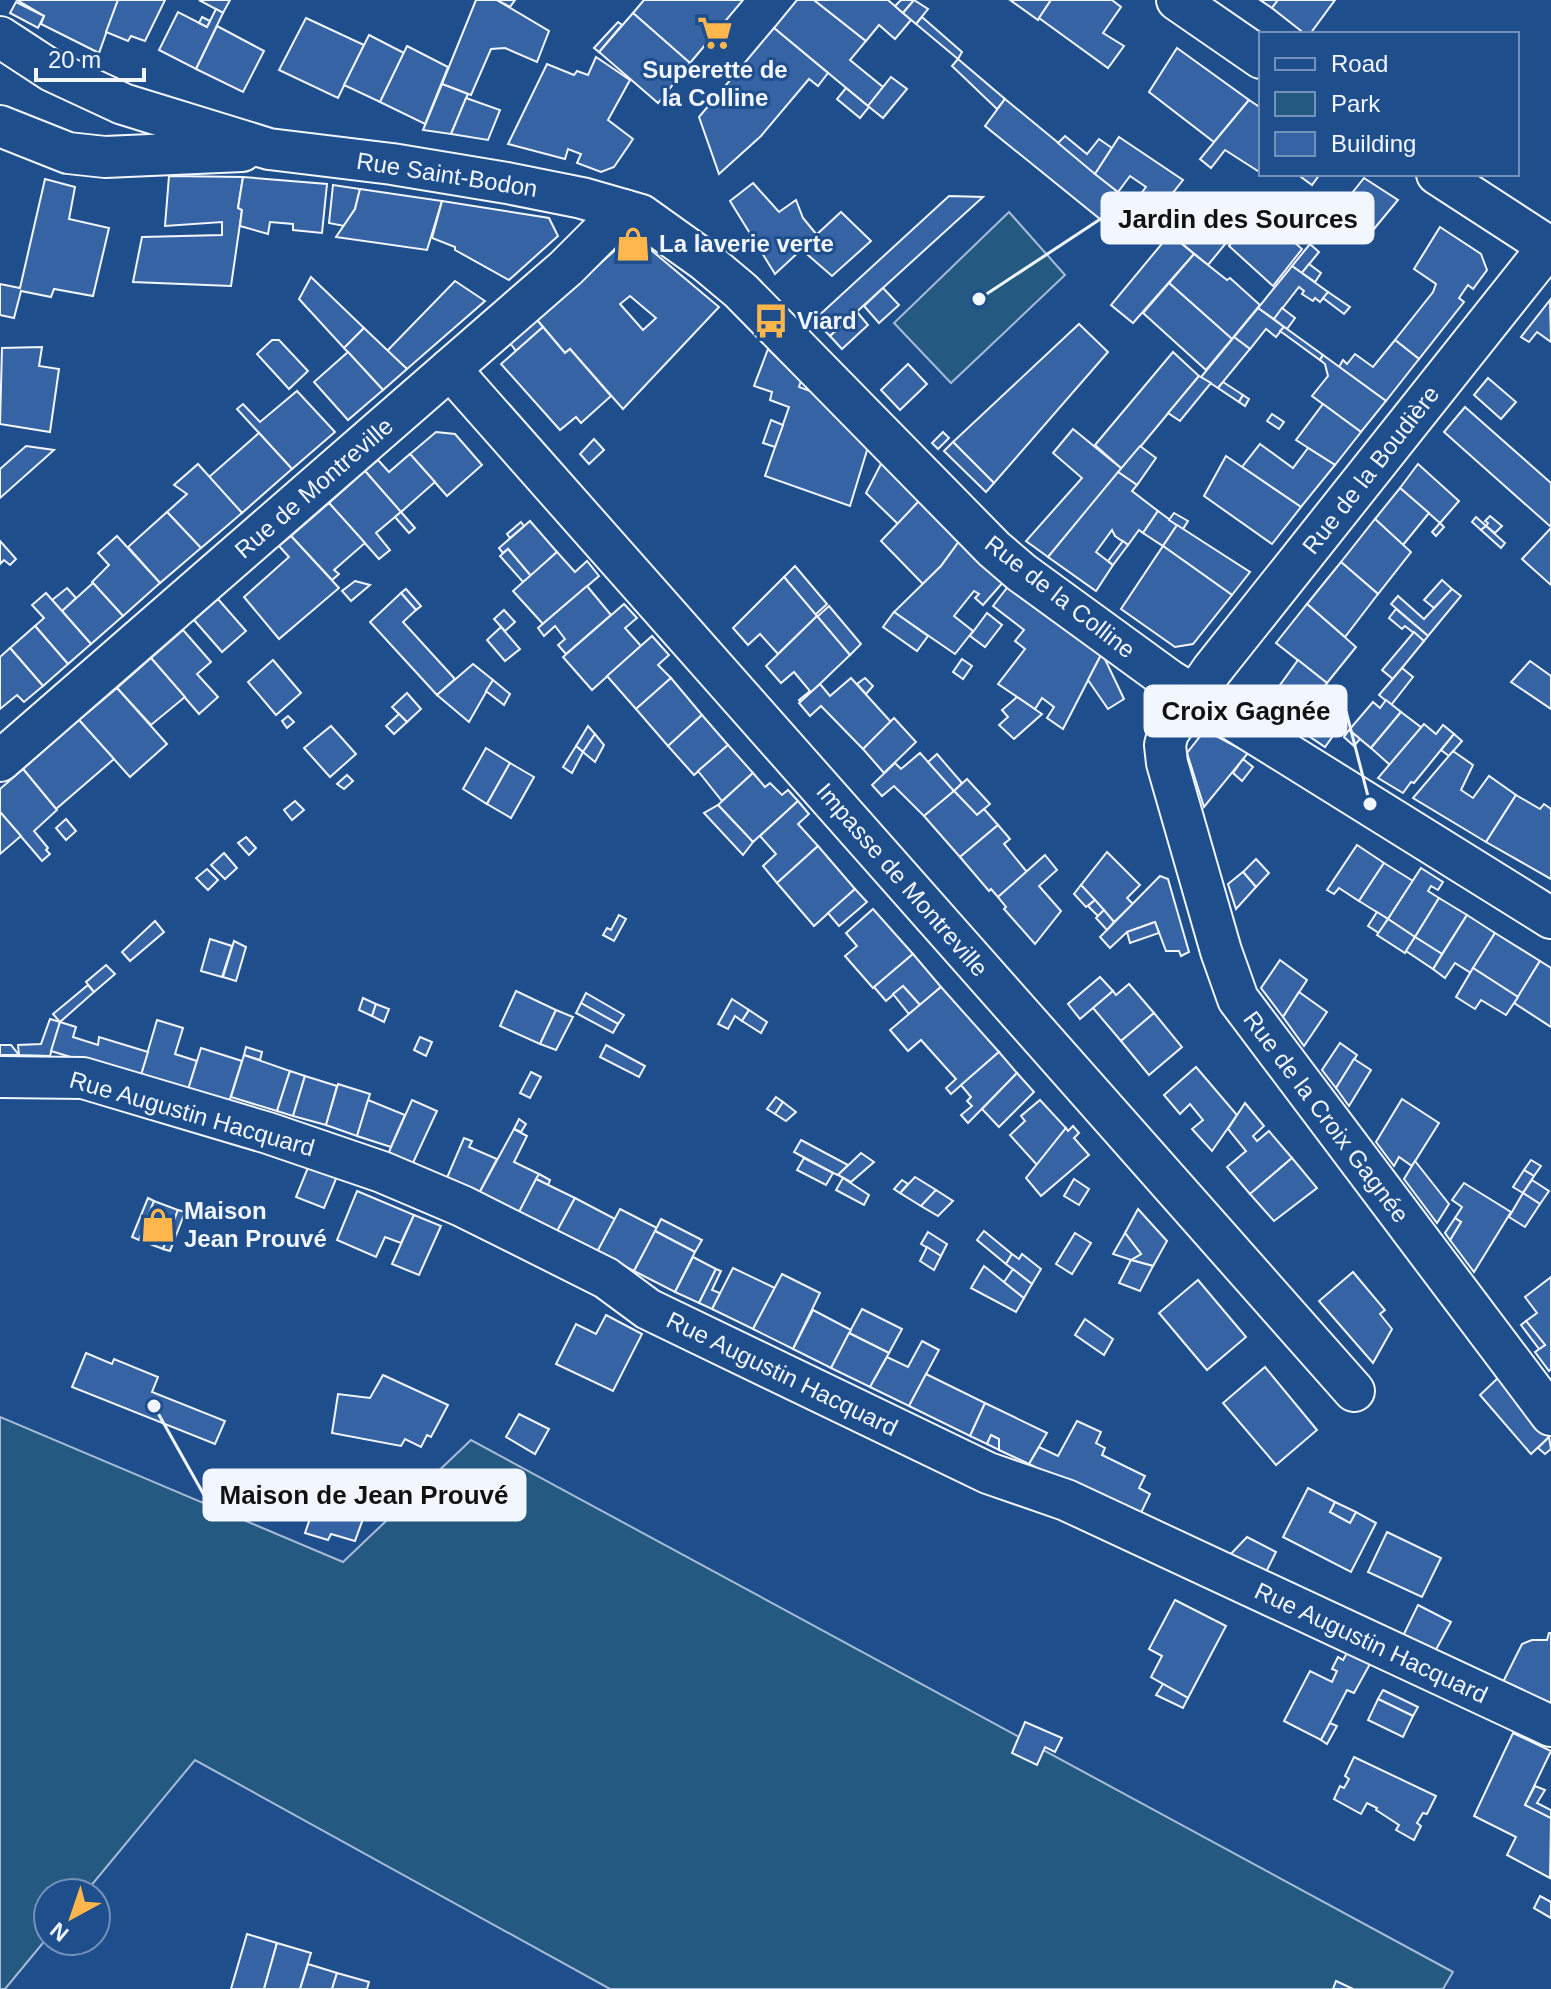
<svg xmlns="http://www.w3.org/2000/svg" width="1551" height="1989" viewBox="0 0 1551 1989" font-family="Helvetica,sans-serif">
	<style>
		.green { fill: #245a82; stroke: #a8bbd7; stroke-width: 2 }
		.building { fill: #3563a3; stroke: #f2f6ff; stroke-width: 2; fill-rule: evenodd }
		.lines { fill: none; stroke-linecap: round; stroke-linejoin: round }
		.minor-casing { stroke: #f2f6ff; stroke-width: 44 }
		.minor { stroke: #1f4e8c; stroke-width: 40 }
		.labels { text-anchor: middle; stroke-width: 6; stroke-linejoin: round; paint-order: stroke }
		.poi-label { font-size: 24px; font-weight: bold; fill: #f2f6ff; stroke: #1f4e8c; text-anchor: start }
		.street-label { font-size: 24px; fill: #f2f6ff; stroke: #1f4e8c }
		.leader { fill: none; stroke: #f2f6ff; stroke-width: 3 }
		.callout-dot { fill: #f2f6ff; stroke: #1f4e8c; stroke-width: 3 }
		.callout { fill: #f2f6ff; stroke: #f2f6ff; stroke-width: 3 }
		.callout-label { font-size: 26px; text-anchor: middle; font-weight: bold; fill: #111 }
	</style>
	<rect width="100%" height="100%" fill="#1f4e8c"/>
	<g class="green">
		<polygon points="1009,212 1065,275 951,383 894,323"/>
		<polygon points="0,1417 343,1562 471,1440 1453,1972 1443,1989 610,1989 195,1760 85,1893 48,1893 48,1937 5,1989 0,1989"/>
	</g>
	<g class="building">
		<polygon points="17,0 118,0 99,53 41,24 44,16"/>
		<polygon points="118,0 165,0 145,41 131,36 128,41 106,32"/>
		<polygon points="199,0 230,0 223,13"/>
		<polygon points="476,0 497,0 549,31 537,62 505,48 491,49 471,95 442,84"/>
		<polygon points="497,0 515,0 510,7"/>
		<polygon points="644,0 743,0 690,63 633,13"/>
		<polygon points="797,0 814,0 866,41 850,60 883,87 868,106 774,28"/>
		<polygon points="814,0 888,0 911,20 895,39 879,25 866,41"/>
		<polygon points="901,0 914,0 903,13 895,6"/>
		<polygon points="914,0 928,9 916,24 903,13"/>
		<polygon points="1010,0 1051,0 1038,20"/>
		<polygon points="1051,0 1112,0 1121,7 1103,33 1124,46 1108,68 1039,18"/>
		<polygon points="1260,0 1278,0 1272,8"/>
		<polygon points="1278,0 1335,0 1310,34 1305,34 1272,8"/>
		<polygon points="16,2 44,16 38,28 10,13"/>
		<polygon points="216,9 223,13 196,69 159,50 178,12 207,27"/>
		<polygon points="633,13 690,63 658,103 599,52"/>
		<polygon points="202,17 210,21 207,27 199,23"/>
		<polygon points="922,17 962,52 958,59 916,24"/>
		<polygon points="306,18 364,45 338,98 279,70"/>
		<polygon points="618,22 622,25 599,52 594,48"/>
		<polygon points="217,26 264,51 243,92 196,69"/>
		<polygon points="774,28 828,73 818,86 809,79 761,136 719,174 699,117"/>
		<polygon points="369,35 404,53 380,102 344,85"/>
		<polygon points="407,46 448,67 425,124 380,102"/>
		<polygon points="1177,48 1249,100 1214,142 1149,92"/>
		<polygon points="596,57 630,80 608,120 633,139 614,167 601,172 577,163 581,154 568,149 565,159 508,144 547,64 574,75 577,71 588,75"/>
		<polygon points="958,59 1005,99 997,109 952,66"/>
		<polygon points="891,77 907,89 883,118 868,106"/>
		<polygon points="442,84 468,94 451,134 423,130"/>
		<polygon points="846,88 869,107 860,118 837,99"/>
		<polygon points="466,98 500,110 488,140 451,134"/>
		<polygon points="1005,99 1141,211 1121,236 985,126"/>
		<polygon points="1249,100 1261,108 1261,173 1225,150 1211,168 1200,159"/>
		<polygon points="1065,136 1087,154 1099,139 1112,148 1095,174 1058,143"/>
		<polygon points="1119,137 1183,180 1152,219 1133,204 1146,187 1130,176 1118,192 1095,174"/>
		<polygon points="1297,174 1320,174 1312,185"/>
		<polygon points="169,176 243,177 238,208 242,210 231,286 133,282 142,237 222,235 222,222 165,226"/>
		<polygon points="243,177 327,184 322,233 293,230 293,224 270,222 268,234 240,226 242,210 238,208"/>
		<polygon points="1364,178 1398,200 1364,241 1333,217"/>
		<polygon points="45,179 75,187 69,219 109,228 93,296 54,289 51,297 21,291 14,318 0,315 0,284 20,288"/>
		<polygon points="753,183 779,212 796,200 803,218 817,235 775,274 730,201"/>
		<polygon points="333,185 360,189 355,209 344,226 329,223"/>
		<polygon points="360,189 442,201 427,250 336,237 355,209"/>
		<polygon points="1172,193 1231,237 1208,265 1152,219"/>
		<polygon points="949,196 983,197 830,336 814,320"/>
		<polygon points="442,201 549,218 558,236 509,280 455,250 455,247 432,238"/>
		<polygon points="1258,210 1302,249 1273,286 1229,246"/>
		<polygon points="841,212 871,241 832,276 801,249"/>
		<polygon points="1440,227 1481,254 1487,270 1473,289 1468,285 1459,298 1464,302 1419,359 1395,340 1433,292 1436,284 1414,269"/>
		<polygon points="1170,234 1194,254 1133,323 1111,305"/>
		<path d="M622,244L645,245L719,307L623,409L570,349L565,353L537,320ZM630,296L656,318L643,330L620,304Z"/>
		<polygon points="1310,244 1319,252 1302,273 1292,266"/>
		<polygon points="1194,254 1227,280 1230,278 1260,305 1232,339 1169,283"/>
		<polygon points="1309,264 1321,273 1315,282 1302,273"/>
		<polygon points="1292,266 1328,292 1320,302 1315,298 1313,301 1302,294 1304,291 1299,287 1274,319 1258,308"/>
		<polygon points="311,277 364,328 344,348 299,299"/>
		<polygon points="455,281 485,301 407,369 387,351"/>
		<polygon points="1169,283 1232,339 1206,370 1143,313"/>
		<polygon points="883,288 899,305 879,323 864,306"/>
		<polygon points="1328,292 1350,307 1344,314 1323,298"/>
		<polygon points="1550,300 1551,342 1537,332 1529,342 1521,337"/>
		<polygon points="1258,308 1284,327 1276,337 1266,329 1250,349 1234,337"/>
		<polygon points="1282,308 1295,318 1287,329 1274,319"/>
		<polygon points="857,312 868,325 842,349 830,336"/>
		<polygon points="537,320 543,327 516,351 510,343"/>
		<polygon points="1079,324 1108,352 994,483 953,442"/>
		<polygon points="543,327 565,353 570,349 611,396 581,423 576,417 560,430 501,364"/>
		<polygon points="1284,327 1287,329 1323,355 1320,360 1280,331"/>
		<polygon points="364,328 407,369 383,390 344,348"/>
		<polygon points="1234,337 1250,349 1218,388 1201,377"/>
		<polygon points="272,340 279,340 308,371 289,389 257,354"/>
		<polygon points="1395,340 1419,359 1386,401 1339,367 1343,360 1347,364 1355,354 1373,367"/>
		<polygon points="42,347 39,366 59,369 50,432 0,424 2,348"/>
		<polygon points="768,349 801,381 799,387 813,392 868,447 850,506 765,476 789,407 770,400 772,392 754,386"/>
		<polygon points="348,352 383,390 348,420 314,382"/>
		<polygon points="1173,352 1199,376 1122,469 1095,445"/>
		<polygon points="1323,355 1386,401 1361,432 1312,396 1328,376 1325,364 1320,360"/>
		<polygon points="908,364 927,384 900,410 881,390"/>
		<polygon points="1199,376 1211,383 1180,421 1168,413"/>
		<polygon points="1488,378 1516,402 1501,419 1474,395"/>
		<polygon points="1223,382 1243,395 1239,402 1218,388"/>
		<polygon points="297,391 335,432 292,469 237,409 243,404 260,422"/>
		<polygon points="1243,395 1249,399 1245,406 1239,402"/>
		<polygon points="1323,404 1361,432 1335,465 1296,440"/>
		<polygon points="1465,407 1551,483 1551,527 1444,432"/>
		<polygon points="1272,414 1284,422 1279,429 1267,421"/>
		<polygon points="771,420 783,425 775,447 763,443"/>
		<polygon points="1073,429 1122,469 1048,557 1026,541 1082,478 1053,453"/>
		<polygon points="436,432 455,434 482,465 447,496 410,454"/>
		<polygon points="943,432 949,438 938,449 932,443"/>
		<polygon points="259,433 292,469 242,513 209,477"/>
		<polygon points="594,439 604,450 589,464 580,454"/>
		<polygon points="953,442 994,483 986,492 944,451"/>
		<polygon points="1260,444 1293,468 1308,448 1335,465 1301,507 1242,467"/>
		<polygon points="26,446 54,450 0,498 0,469"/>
		<polygon points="1140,446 1156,458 1137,485 1118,472"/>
		<polygon points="410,454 435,482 401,512 365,471 378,460 389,472"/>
		<polygon points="1226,456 1301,507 1272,544 1204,496"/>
		<polygon points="882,462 920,500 898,524 866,493"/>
		<polygon points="198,464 242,513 201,548 167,512 187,494 174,485"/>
		<polygon points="1418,464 1459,501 1440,523 1400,488"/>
		<polygon points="365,471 401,512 376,533 390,550 379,559 329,503"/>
		<polygon points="1118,472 1137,485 1132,491 1158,511 1143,533 1139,530 1128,545 1115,536 1112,530 1096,552 1113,565 1096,591 1048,557"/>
		<polygon points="1400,488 1429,513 1403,545 1375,519"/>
		<polygon points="920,500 960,540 941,566 923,584 881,541"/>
		<polygon points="329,503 365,543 334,570 339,574 332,580 291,536"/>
		<polygon points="1158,511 1177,525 1163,546 1143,533"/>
		<polygon points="167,512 201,548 160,583 128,547"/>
		<polygon points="401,512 415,528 409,533 395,517"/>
		<polygon points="1174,513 1188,521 1183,529 1169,520"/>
		<polygon points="1490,516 1502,526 1495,533 1486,526 1488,523 1485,521"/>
		<polygon points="1476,517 1486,526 1481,530 1472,522"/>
		<polygon points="1375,519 1411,552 1378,594 1341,562"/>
		<polygon points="530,521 557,552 531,576 508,549 503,553 499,548"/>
		<polygon points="521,522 524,526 510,538 507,534"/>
		<polygon points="1440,523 1444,527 1436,536 1432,532"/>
		<polygon points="1177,525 1250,572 1232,595 1163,546"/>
		<polygon points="1486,526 1505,543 1501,548 1481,530"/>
		<polygon points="1551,528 1551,585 1522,559"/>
		<polygon points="117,536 160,583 123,616 92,582 109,565 98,553"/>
		<polygon points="291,536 339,588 279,639 244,597 289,557 279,546"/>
		<polygon points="960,540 1005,580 983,605 975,598 979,594 974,591 954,616 973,631 955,654 894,612 941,566"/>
		<polygon points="0,541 16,559 10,565 4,560 0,564"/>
		<polygon points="1123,541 1128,545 1113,565 1108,561"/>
		<polygon points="1163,546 1232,595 1193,644 1175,647 1121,609"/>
		<polygon points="508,549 531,576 523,582 500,556"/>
		<polygon points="557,552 575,572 587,561 599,576 543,624 513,591"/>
		<polygon points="1341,562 1378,594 1345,637 1307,604"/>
		<polygon points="795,566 827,604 815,615 784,577"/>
		<polygon points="784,577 817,616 778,654 760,634 748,645 733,628"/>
		<polygon points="1442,580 1452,589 1434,608 1424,600"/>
		<polygon points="355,581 370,585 351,601 342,591"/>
		<polygon points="93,583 123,616 91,644 62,611"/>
		<polygon points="1010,584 1102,653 1063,729 1047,718 1054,707 1042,698 1035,709 998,684 1025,649 1015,641 1024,630 993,606"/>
		<polygon points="587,586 611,615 566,654 558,645 565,639 555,626 544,636 538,628"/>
		<polygon points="67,588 76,598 62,611 52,600"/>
		<polygon points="406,589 421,606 416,610 401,593"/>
		<polygon points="1452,589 1461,596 1428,636 1391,604 1398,596 1424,619"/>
		<polygon points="46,593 91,644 68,664 35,626 44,618 32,605"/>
		<polygon points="401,593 416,610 403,622 455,679 437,695 370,622"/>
		<polygon points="218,599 246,631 222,652 194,620"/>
		<polygon points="624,604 637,618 625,628 641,646 592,690 563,657"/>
		<polygon points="1307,604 1356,647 1327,683 1276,643"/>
		<polygon points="829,606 861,644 850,655 817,617"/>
		<polygon points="1396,609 1428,636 1424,641 1405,626 1402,629 1389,618"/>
		<polygon points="504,610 515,622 505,631 494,619"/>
		<polygon points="894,612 928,636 917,651 883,627"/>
		<polygon points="987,613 1002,625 985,647 970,636"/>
		<polygon points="817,616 850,655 801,702 799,700 810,691 794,672 781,683 766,666"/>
		<polygon points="35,626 68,664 43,686 10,648"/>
		<polygon points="501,627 520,649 505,661 487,640"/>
		<polygon points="183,630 211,662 197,674 218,697 199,714 151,658"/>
		<polygon points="1414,632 1424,641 1393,679 1382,670"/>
		<polygon points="652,636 669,655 658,665 671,678 636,709 607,676"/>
		<polygon points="10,648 43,686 24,702 17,695 0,709 0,657"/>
		<polygon points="1102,653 1124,699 1108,709 1088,680"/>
		<polygon points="151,658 185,697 151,725 117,688"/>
		<polygon points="962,659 972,666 963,679 953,672"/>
		<polygon points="273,660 301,693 276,715 248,682"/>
		<polygon points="1298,660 1327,683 1310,705 1322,715 1318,721 1335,733 1325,747 1265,706"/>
		<polygon points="1530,661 1551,676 1551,709 1511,682"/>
		<polygon points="473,664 493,680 469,722 437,695"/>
		<polygon points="1402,668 1413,677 1391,705 1379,695"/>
		<polygon points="671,678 702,715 668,746 636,709"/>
		<polygon points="851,678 891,722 863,749 821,706 810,716 799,703 820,684 830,696"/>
		<polygon points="865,678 873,686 866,694 857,684"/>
		<polygon points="493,680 510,694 504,705 486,691"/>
		<polygon points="117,688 167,744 130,777 79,720"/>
		<polygon points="407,693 421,709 407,722 392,707"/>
		<polygon points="1017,697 1042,714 1014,739 999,725 1008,717 1002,710"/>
		<polygon points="1386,700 1401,712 1371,748 1349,730 1373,702 1380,708"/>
		<polygon points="1401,712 1422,728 1390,765 1371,748"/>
		<polygon points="399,714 407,722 394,734 386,726"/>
		<polygon points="702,715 728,745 694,775 668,746"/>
		<polygon points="288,716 294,722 287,728 282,721"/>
		<polygon points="894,718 916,742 884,773 863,749"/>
		<polygon points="79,720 114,759 56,809 23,769"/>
		<polygon points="1424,724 1436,734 1443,725 1454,734 1414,783 1411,782 1403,793 1378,778"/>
		<polygon points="331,726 356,754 330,777 304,748"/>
		<polygon points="588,726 595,734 583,752 576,746"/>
		<polygon points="1205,730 1248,753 1204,807 1187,753"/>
		<polygon points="1349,730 1360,739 1354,746 1344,737"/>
		<polygon points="595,734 604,745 595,762 583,752"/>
		<polygon points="1454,734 1462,741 1449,756 1441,750"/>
		<polygon points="728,745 753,773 722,801 698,771"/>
		<polygon points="576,746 583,752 572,773 563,767"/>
		<polygon points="486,748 510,763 487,804 463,789"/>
		<polygon points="1453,751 1473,765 1461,790 1473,798 1489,776 1516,795 1486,842 1413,798"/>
		<polygon points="920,753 954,791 924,816 894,786 882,796 872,785 895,763 901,769"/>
		<polygon points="937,754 962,783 954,791 928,762"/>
		<polygon points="1243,759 1253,767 1242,781 1233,773"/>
		<polygon points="510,763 534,777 511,818 487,804"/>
		<polygon points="23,769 57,810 34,831 48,848 46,850 50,854 42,861 0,812 0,789"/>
		<polygon points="753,773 765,787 770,783 782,795 788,790 798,801 753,842 718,805"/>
		<polygon points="347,775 353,781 344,789 337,784"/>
		<polygon points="967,779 990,804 977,815 954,791"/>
		<polygon points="954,791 977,815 984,809 998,825 960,857 924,816"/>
		<polygon points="1516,795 1540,809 1544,804 1551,809 1551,879 1486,842"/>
		<polygon points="295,801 304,810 292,820 284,810"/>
		<polygon points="798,801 809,814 798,824 818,846 777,883 763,866 776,854 760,836"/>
		<polygon points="718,805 753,842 743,855 704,813"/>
		<polygon points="0,812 21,836 0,854"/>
		<polygon points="66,819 76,831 66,840 56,828"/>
		<polygon points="998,825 1010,839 1004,844 1027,872 998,897 991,889 989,891 960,857"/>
		<polygon points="246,837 256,848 249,855 238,843"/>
		<polygon points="1357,845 1384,863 1359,901 1339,888 1334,894 1327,890"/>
		<polygon points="818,846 855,889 814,926 777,883"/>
		<polygon points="1107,852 1140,885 1127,898 1133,904 1114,922 1081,885"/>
		<polygon points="224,853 237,868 225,879 211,865"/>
		<polygon points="1045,855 1057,870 1039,886 1061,911 1035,944 1004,909 1006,907 998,897"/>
		<polygon points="1256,859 1269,873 1256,887 1243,872"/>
		<polygon points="1384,863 1413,881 1388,919 1359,901"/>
		<polygon points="1421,868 1443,882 1438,890 1431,886 1428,891 1439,898 1415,937 1388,919"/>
		<polygon points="207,869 218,880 208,890 196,878"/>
		<polygon points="1243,872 1256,887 1236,909 1228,884"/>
		<polygon points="1160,876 1168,879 1189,952 1181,956 1179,951 1166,951 1155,922 1127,932 1110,948 1100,937"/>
		<polygon points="1081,885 1095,900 1086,907 1074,894"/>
		<polygon points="855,889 867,902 839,926 828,913"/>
		<polygon points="1439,898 1467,915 1442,954 1415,937"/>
		<polygon points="1095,900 1104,910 1098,916 1088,906"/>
		<polygon points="873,909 913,954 873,988 845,956 857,946 846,933"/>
		<polygon points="1104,910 1114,922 1107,930 1096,918"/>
		<polygon points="1377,912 1388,919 1379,933 1368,926"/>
		<polygon points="619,915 626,919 614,941 603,935 607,928 611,930"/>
		<polygon points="1467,915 1495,933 1471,973 1455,963 1445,978 1433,969"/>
		<polygon points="1388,919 1415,937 1405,953 1377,935"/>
		<polygon points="155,921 164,932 130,961 122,952"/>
		<polygon points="1155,922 1159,933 1130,943 1127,932"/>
		<polygon points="1495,933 1540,961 1518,997 1473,968"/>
		<polygon points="1415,937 1442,954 1433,969 1406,951"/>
		<polygon points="210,939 232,946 222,977 201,971"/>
		<polygon points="234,941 246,947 236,981 223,977"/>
		<polygon points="913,954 941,987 920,1005 903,986 886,1001 874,987"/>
		<polygon points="1280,960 1307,980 1283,1017 1261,988"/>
		<polygon points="1540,961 1551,968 1551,1027 1514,1003"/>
		<polygon points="106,965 115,974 94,992 86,982"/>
		<polygon points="1473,968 1518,997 1506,1015 1481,1000 1475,1009 1456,997"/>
		<polygon points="1100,977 1113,991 1080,1019 1068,1004"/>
		<polygon points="1129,984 1154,1013 1121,1041 1093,1008 1113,991 1116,995"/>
		<polygon points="88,985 94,992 60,1022 53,1014"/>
		<polygon points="903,986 920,1005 909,1014 893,994"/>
		<polygon points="941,987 999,1052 951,1094 946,1088 956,1079 921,1040 908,1051 890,1030"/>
		<polygon points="516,991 556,1010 540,1044 500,1026"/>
		<polygon points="1299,992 1327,1012 1304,1046 1283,1017"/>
		<polygon points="586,993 624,1015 618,1024 581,1003"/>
		<polygon points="363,998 376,1004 372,1016 359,1010"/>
		<polygon points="732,999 749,1010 742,1021 735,1016 728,1029 718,1024"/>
		<polygon points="581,1003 618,1024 613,1033 576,1013"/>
		<polygon points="376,1004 389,1009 384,1022 372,1016"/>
		<polygon points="556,1010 573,1017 556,1050 540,1044"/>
		<polygon points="749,1010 767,1022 761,1033 742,1021"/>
		<polygon points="1154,1013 1182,1047 1149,1075 1121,1041"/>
		<polygon points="50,1019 60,1022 50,1056 19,1055 18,1045 41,1044"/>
		<polygon points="157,1020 183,1028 175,1054 197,1061 187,1093 140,1078"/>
		<polygon points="60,1022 76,1027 73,1037 98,1045 99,1037 148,1052 140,1078 51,1051"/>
		<polygon points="420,1037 432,1042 426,1056 414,1050"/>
		<polygon points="1340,1043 1357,1055 1336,1088 1322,1070"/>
		<polygon points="0,1045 11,1045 19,1055 0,1055"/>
		<polygon points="606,1045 645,1066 639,1077 600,1057"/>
		<polygon points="246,1047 262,1052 260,1060 244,1055"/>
		<polygon points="201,1048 242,1061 228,1105 187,1093"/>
		<polygon points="999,1052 1017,1073 968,1123 961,1115 972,1106 967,1101 971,1097 961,1085"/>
		<polygon points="244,1055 290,1071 277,1111 231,1097"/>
		<polygon points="1354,1059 1371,1070 1349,1106 1336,1088"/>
		<polygon points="1196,1067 1237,1115 1212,1151 1192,1129 1203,1120 1190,1104 1180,1114 1164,1095"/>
		<polygon points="290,1071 305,1076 293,1116 277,1111"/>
		<polygon points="531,1072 541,1077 530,1098 520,1093"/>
		<polygon points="1017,1073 1034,1092 999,1127 982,1109"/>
		<polygon points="305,1076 337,1086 326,1125 293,1116"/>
		<polygon points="338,1084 370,1094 357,1136 326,1125"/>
		<polygon points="776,1097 783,1102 775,1114 767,1109"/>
		<polygon points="1402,1099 1439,1123 1412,1166 1399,1157 1394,1166 1376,1142"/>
		<polygon points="368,1100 405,1115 391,1147 357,1136"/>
		<polygon points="412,1100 437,1111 412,1165 388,1154"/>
		<polygon points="1040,1100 1066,1128 1037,1165 1010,1135 1025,1121 1021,1116"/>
		<polygon points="783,1102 796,1112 786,1121 775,1114"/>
		<polygon points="1245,1103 1264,1126 1253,1136 1257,1141 1269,1131 1292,1158 1250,1194 1227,1167 1246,1151 1228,1129"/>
		<polygon points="519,1119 526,1124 521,1132 514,1129"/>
		<polygon points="1073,1126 1079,1133 1074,1138 1089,1155 1041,1196 1026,1178 1066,1128 1068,1131"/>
		<polygon points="514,1129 527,1136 514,1162 539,1174 518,1214 478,1195"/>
		<polygon points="464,1138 472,1141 469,1147 497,1159 478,1195 446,1180"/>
		<polygon points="801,1140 848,1165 838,1175 833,1173 794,1152"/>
		<polygon points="861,1153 874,1162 851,1182 838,1175"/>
		<polygon points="804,1158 833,1173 826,1185 797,1170"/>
		<polygon points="1292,1158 1317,1188 1274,1221 1250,1194"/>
		<polygon points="1531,1160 1541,1166 1534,1176 1524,1170"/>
		<polygon points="1415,1161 1449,1204 1437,1223 1404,1179"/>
		<polygon points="309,1165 338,1174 324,1208 296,1197"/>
		<polygon points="1524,1170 1534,1176 1523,1193 1513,1187"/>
		<polygon points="539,1174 550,1180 548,1185 536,1179"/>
		<polygon points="915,1177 936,1190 921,1206 900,1193"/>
		<polygon points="843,1178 869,1195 864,1205 836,1190"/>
		<polygon points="536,1179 575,1198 556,1233 518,1214"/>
		<polygon points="1074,1179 1089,1189 1079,1205 1064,1196"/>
		<polygon points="902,1180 908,1184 900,1193 894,1189"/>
		<polygon points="1532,1180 1549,1191 1540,1204 1523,1193"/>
		<polygon points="1464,1183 1511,1212 1474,1272 1450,1240 1461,1222 1455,1218 1462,1207 1452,1200"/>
		<polygon points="936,1190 953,1201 938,1216 921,1206"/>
		<polygon points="357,1191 414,1215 401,1243 385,1237 376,1257 337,1240"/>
		<polygon points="1523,1193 1540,1204 1525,1227 1509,1217"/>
		<polygon points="148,1198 154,1201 139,1240 132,1237"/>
		<polygon points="575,1198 615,1219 597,1252 556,1233"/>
		<polygon points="154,1201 178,1210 163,1249 139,1240"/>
		<polygon points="620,1209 657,1228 634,1271 597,1252"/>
		<polygon points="1138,1209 1167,1241 1153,1266 1131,1260 1141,1254 1125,1233"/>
		<polygon points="178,1210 185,1212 170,1251 163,1249"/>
		<polygon points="414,1215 441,1226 419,1275 392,1264"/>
		<polygon points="1455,1218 1461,1222 1450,1240 1445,1233"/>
		<polygon points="661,1219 702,1240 695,1252 655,1231"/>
		<polygon points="655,1231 695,1252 675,1292 634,1271"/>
		<polygon points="984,1231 1012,1254 1006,1264 977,1240"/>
		<polygon points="928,1232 947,1244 941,1256 921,1244"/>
		<polygon points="1075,1233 1091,1243 1072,1274 1056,1264"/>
		<polygon points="1125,1233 1141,1254 1131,1260 1113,1254"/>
		<polygon points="927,1247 941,1256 934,1270 920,1261"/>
		<polygon points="1012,1254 1019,1259 1022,1254 1041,1269 1032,1284 1006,1264"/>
		<polygon points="693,1257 716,1269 699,1303 675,1292"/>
		<polygon points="1131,1260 1153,1266 1140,1291 1119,1283"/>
		<polygon points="984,1266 1024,1298 1016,1312 971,1288"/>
		<polygon points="733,1268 775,1288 753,1329 712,1309"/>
		<polygon points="716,1269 721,1271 712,1290 720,1293 712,1309 699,1303"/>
		<polygon points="1013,1269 1032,1284 1024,1298 1004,1282"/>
		<polygon points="1353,1272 1385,1310 1380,1314 1392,1329 1373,1363 1319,1301"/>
		<polygon points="782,1274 820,1293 793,1349 753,1329"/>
		<polygon points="1551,1277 1551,1369 1549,1371 1535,1352 1545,1345 1526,1321 1537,1313 1525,1297"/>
		<polygon points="1198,1280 1246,1337 1207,1370 1159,1313"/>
		<polygon points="862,1309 902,1329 889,1353 849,1333"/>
		<polygon points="813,1310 851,1330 831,1368 793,1349"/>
		<polygon points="606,1315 642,1334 613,1391 556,1364 576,1324 596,1334"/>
		<polygon points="1085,1319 1113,1339 1104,1355 1075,1335"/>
		<polygon points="1526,1321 1545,1345 1539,1349 1521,1325"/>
		<polygon points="849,1333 889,1353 870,1387 831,1368"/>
		<polygon points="922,1341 939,1350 909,1406 870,1387 887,1357 908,1367"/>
		<polygon points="86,1353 112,1364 114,1359 158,1377 152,1392 225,1421 215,1444 72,1387"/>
		<polygon points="1265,1367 1317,1430 1276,1465 1223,1403"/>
		<polygon points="926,1374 985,1403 970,1436 909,1406"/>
		<polygon points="383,1375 448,1405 431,1437 427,1435 421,1447 405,1439 401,1446 332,1433 338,1394 370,1398"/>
		<polygon points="1500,1376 1530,1409 1549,1437 1531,1454 1480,1395"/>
		<polygon points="985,1403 1047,1433 1029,1464 999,1450 999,1439 991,1435 987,1444 970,1436"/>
		<polygon points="519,1414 549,1429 535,1454 506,1437"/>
		<polygon points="1077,1421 1101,1432 1096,1443 1105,1448 1102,1455 1145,1476 1139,1488 1150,1494 1139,1517 1029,1464 1039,1447 1058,1456"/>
		<polygon points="991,1435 999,1439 999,1450 987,1444"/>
		<polygon points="1549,1437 1551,1449 1545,1454 1538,1448"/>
		<polygon points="1308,1488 1335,1502 1330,1512 1350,1523 1356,1512 1376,1523 1351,1572 1283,1537"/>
		<polygon points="1335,1502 1356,1512 1350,1523 1330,1512"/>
		<polygon points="314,1507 336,1514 338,1508 364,1516 355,1541 331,1534 328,1540 305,1533"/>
		<polygon points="1387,1532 1441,1558 1422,1597 1368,1572"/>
		<polygon points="1247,1537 1276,1552 1264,1576 1227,1558"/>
		<polygon points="1175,1600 1226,1626 1188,1698 1151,1677 1162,1656 1149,1649"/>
		<polygon points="1418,1605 1451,1622 1432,1657 1400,1642"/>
		<polygon points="1549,1633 1551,1633 1551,1715 1499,1690 1522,1644 1532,1640 1547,1640"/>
		<polygon points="1347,1653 1370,1664 1354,1693 1347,1690 1321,1740 1284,1721 1310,1671 1332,1682 1337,1671 1332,1669 1338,1657 1343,1660"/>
		<polygon points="1163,1684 1188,1698 1183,1708 1156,1695"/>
		<polygon points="1383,1690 1418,1707 1413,1716 1378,1699"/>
		<polygon points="1378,1699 1413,1716 1403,1737 1368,1720"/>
		<polygon points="1025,1722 1062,1738 1055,1752 1045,1747 1037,1765 1012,1753"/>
		<polygon points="1330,1723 1337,1726 1327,1744 1321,1740"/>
		<polygon points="1513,1733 1551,1751 1525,1805 1551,1818 1550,1878 1507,1855 1516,1837 1474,1816"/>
		<polygon points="1354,1757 1436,1796 1427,1814 1423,1813 1417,1823 1421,1826 1414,1840 1396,1830 1399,1825 1376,1810 1377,1808 1367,1803 1361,1814 1334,1799 1340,1786 1344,1788 1349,1779 1345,1776"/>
		<polygon points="1535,1786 1545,1790 1537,1803 1551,1810 1551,1818 1525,1805"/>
		<polygon points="1540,1896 1551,1902 1551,1918 1534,1908"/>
		<polygon points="247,1934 277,1943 264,1989 231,1989"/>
		<polygon points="277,1943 311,1953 300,1989 264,1989"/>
		<polygon points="308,1964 337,1973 332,1989 300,1989"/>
		<polygon points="337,1973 369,1982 367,1989 332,1989"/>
		<polygon points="1336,1981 1353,1989 1333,1989"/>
	</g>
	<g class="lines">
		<g class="minor-casing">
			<g id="minor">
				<polyline points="1177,0 1261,58"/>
				<polyline points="0,37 52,71 123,104 269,149 392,164 507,183 582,198 641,215 704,260 741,291 994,549 1022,573 1169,680 1551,918"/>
				<polyline points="0,126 68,153 105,157 242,151"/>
				<polyline points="1437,174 1551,248"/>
				<polyline points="1549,246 1212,670 1168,733 1165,745 1167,763 1221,951 1238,999 1551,1415"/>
				<polyline points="450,369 1354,1391"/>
				<polyline points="0,761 566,268 624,210"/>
				<polyline points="0,1077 83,1078 268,1133 382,1172 462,1206 606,1278 648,1309 988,1473 1066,1500 1551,1726"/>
			</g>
		</g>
		<use href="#minor" class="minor"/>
	</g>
	<defs>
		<g id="supermarket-bare" transform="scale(2.76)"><path d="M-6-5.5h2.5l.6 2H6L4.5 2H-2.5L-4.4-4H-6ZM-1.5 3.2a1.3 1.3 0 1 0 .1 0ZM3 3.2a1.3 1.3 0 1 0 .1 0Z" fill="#ffb74d" stroke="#1f4e8c" stroke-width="2.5" paint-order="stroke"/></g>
		<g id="shop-bare" transform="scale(2.76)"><path d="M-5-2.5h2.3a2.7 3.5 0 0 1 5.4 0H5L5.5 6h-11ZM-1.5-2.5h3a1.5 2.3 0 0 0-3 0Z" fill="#ffb74d" stroke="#1f4e8c" stroke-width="2.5" paint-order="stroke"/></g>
		<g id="bus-bare" transform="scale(2.76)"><path d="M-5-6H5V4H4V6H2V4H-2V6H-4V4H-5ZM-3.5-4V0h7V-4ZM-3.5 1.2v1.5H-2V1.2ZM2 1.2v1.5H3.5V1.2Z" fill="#ffb74d" stroke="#1f4e8c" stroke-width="2.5" paint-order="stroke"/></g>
	</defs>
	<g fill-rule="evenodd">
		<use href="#supermarket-bare" x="715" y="33"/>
		<use href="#shop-bare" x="633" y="244"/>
		<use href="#bus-bare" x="771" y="321"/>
		<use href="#shop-bare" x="158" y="1225"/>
	</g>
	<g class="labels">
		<g class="poi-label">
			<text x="715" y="78" text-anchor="middle">Superette de<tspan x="715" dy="28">la Colline</tspan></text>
			<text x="659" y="252">La laverie verte</text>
			<text x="797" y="329">Viard</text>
			<text x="184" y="1219">Maison<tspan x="184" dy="28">Jean Prouvé</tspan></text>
		</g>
		<g class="street-label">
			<text transform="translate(447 175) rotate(9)" y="8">Rue Saint-Bodon</text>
			<text transform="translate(1371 470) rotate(-52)" y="8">Rue de la Boudière</text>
			<text transform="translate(314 488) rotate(-41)" y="8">Rue de Montreville</text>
			<text transform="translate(1060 597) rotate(38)" y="8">Rue de la Colline</text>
			<text transform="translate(902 880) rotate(49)" y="8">Impasse de Montreville</text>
			<text transform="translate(192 1114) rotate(16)" y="8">Rue Augustin Hacquard</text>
			<text transform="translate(1326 1117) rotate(53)" y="8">Rue de la Croix Gagnée</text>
			<text transform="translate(782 1374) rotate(26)" y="8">Rue Augustin Hacquard</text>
			<text transform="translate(1371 1643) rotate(25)" y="8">Rue Augustin Hacquard</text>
		</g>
	</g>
	<path class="leader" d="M979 299L1102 218M1370 804L1346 711M154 1406L204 1495"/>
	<g class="callout-dot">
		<circle cx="979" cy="299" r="8"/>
		<circle cx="1370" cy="804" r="8"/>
		<circle cx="154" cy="1406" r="8"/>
	</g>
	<g class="callout">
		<rect x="1102" y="193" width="271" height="50" rx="8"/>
		<rect x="1145" y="686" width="201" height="50" rx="8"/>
		<rect x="204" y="1470" width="321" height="50" rx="8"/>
	</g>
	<g class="callout-label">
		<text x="1238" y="228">Jardin des Sources</text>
		<text x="1246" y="720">Croix Gagnée</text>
		<text x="364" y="1504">Maison de Jean Prouvé</text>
	</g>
	<rect x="1259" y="32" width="260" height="144" fill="#1f4e8c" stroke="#7391ba" stroke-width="2"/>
	<rect x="1275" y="58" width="40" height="12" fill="#1f4e8c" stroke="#7391ba" stroke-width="2"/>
	<text x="1331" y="72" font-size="24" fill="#f2f6ff">Road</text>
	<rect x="1275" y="92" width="40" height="24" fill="#245a82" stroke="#7391ba" stroke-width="2"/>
	<text x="1331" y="112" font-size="24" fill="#f2f6ff">Park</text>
	<rect x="1275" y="132" width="40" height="24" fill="#3563a3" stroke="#7391ba" stroke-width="2"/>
	<text x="1331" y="152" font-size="24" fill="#f2f6ff">Building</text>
	<g transform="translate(72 1917) rotate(220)"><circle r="38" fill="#1f4e8c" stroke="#7391ba" stroke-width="2"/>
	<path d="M0-6L14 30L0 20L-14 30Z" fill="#ffb74d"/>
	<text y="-12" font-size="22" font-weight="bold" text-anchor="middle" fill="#f2f6ff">N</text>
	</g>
	<path d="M36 68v12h108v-12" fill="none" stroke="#f2f6ff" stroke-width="4"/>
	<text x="48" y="68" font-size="24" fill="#f2f6ff" stroke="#1f4e8c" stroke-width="6" paint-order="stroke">20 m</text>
</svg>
